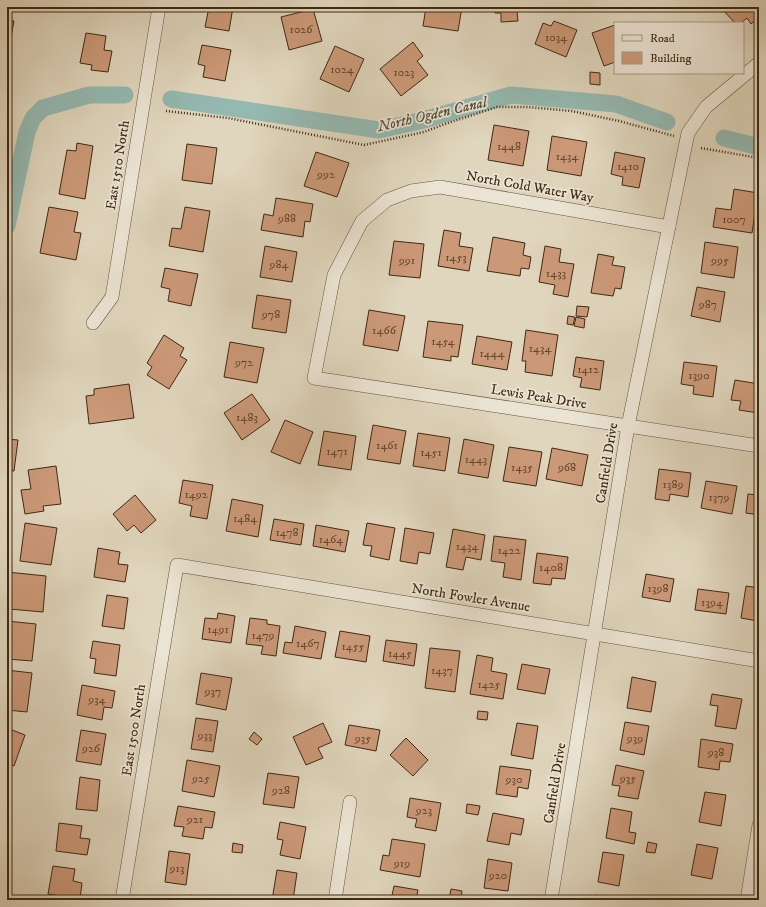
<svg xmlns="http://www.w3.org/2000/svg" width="766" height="907" viewBox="0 0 766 907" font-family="'IM FELL DW Pica',serif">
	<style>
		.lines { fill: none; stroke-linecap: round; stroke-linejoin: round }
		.canal { stroke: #94b9b1; stroke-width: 17 }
		.building { fill: #cc9978; stroke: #3e2a12 }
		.minor-casing { stroke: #66553d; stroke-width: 14 }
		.path { stroke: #3e2a12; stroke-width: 2.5; stroke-dasharray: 1 2; stroke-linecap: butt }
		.minor { stroke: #ebe4d4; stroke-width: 13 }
		.labels { text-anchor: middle; stroke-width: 3.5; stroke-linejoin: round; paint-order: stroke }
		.number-label { font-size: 12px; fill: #62462c }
		.street-label { font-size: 14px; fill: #3e2a12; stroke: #ebe4d4 }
		.water-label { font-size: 15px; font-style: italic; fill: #544e3a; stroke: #ebe4d4 }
	</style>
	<rect width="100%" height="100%" fill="#e0d6bd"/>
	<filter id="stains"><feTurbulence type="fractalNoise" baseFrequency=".005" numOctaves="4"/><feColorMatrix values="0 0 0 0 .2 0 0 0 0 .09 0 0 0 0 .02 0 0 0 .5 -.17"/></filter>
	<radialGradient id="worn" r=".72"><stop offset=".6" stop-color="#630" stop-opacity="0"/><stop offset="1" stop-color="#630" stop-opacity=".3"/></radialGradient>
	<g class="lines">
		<g class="canal">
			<polyline points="171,99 379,130 420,121 511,95 616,104 667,122"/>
			<polyline points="724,138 759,147"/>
			<polyline points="7,226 27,132 33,118 43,108 89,95 125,95"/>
		</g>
	</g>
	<g class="building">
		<polygon points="209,7 233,7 229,31 205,27"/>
		<polygon points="426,7 462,7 458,31 423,26"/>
		<polygon points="495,7 533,7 533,10 517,11 518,21 501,22 501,13 495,13"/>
		<polygon points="726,7 759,7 759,17 751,24 747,18 741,23 735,23 723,10"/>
		<polygon points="313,9 322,41 289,50 281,17"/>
		<polygon points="7,20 14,21 7,58"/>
		<polygon points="554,21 577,30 566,57 535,44 543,23 551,26"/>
		<polygon points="615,25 615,62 604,66 592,33"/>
		<polygon points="86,33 106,36 104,50 112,51 108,72 91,70 92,65 80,63"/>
		<polygon points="413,42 423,56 417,61 428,75 401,96 380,69"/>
		<polygon points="202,45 231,50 225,81 203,77 205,66 198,64"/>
		<polygon points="335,46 364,59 349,92 320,79"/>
		<polygon points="590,72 600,73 600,85 590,84"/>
		<polygon points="494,125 529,131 523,166 488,160"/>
		<polygon points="552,136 587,142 581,176 547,170"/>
		<polygon points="77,143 93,146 85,199 59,194 67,150 76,151"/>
		<polygon points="187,144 217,148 212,184 182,180"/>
		<polygon points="316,152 349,163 337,197 304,186"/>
		<polygon points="615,152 645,158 639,188 622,185 623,177 611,174"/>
		<polygon points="734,189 758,193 752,233 713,227 716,208 731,210"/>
		<polygon points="276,198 313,204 310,222 305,221 303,237 261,230 264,214 273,216"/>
		<polygon points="49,207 78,212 74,232 81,233 76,260 40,253"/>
		<polygon points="185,207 210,211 203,252 169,246 172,228 181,229"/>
		<polygon points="444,230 461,233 459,246 473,248 469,271 438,266"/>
		<polygon points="493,237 525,243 523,255 531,257 529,269 521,268 520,276 487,271"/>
		<polygon points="394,241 424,244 420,278 389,275"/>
		<polygon points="705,242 738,247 734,278 701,273"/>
		<polygon points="265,246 297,252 292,282 260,277"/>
		<polygon points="545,246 561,249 559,262 574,264 568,297 553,294 555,285 539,282"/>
		<polygon points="598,254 614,257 612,265 625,267 621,289 615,288 613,296 591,293"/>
		<polygon points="165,268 198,274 191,306 168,301 170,289 161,287"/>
		<polygon points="697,287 725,292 720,322 691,316"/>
		<polygon points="257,295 291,300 286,333 252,328"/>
		<polygon points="577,306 589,307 587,317 576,316"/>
		<polygon points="369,310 405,316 398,351 363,345"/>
		<polygon points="568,316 575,317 573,325 567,324"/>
		<polygon points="576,317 585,319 584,328 574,326"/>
		<polygon points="428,321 463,325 458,357 451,356 451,361 423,357"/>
		<polygon points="526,330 558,335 552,376 525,372 526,361 522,361"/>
		<polygon points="164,335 184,348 180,356 187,360 169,389 147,375 152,367 147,363"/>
		<polygon points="477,336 512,342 507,370 472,364"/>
		<polygon points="230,342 264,348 257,383 224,377"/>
		<polygon points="576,357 604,361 600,390 580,387 582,378 573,376"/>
		<polygon points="684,362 717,366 713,397 693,394 694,386 681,384"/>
		<polygon points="735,380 759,384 758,413 739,410 741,401 731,400"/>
		<polygon points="129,384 134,418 89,424 86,396 94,395 94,389"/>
		<polygon points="252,394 270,420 242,440 224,413"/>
		<polygon points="285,420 313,432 300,464 271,452"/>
		<polygon points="373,425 406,431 400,464 367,459"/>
		<polygon points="324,431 356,436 351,470 318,465"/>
		<polygon points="418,433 450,438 445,471 413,466"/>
		<polygon points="7,439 18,440 14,471 7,470"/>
		<polygon points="464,439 494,445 488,478 458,473"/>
		<polygon points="509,447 542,452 536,486 503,481"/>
		<polygon points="552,448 588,455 582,486 546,479"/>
		<polygon points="56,466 61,504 43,506 44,511 25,514 21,490 31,489 28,470"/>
		<polygon points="659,469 691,473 688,497 670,494 669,501 655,499"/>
		<polygon points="183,480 213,485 207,519 190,516 192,506 179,503"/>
		<polygon points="706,481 737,486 732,514 701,508"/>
		<polygon points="748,494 759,495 759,515 746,513"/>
		<polygon points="135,495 156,520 141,533 134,525 127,531 113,514"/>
		<polygon points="232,499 263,505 258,537 226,531"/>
		<polygon points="274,519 304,524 301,545 270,540"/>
		<polygon points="25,523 57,528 51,565 20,561"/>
		<polygon points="367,523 395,528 389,560 370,556 372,546 363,545"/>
		<polygon points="316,525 349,531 345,552 313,546"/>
		<polygon points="405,528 434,533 430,554 419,552 417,564 400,561"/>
		<polygon points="453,529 485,535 481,560 466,557 463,570 446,567"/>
		<polygon points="494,536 526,540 521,580 503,577 505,563 491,561"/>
		<polygon points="98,548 120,552 118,564 128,565 125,582 94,577"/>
		<polygon points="537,553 568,557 565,579 552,578 551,585 533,583"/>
		<polygon points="7,572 46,576 43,612 9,609 11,591 7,591"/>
		<polygon points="646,574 674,579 670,602 642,597"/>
		<polygon points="746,586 759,588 758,621 741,618"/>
		<polygon points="698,589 729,593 726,614 695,610"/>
		<polygon points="107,595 128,598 124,629 102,626"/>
		<polygon points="218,613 235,616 231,643 202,639 205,618 217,619"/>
		<polygon points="250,618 267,620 267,624 280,626 276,656 261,654 263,646 246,644"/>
		<polygon points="7,621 36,624 32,661 7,659"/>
		<polygon points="295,626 326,632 321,659 283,653 285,642 292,643"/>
		<polygon points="340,631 370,636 366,662 335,657"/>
		<polygon points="386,640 417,644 414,666 383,661"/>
		<polygon points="93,641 120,645 116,676 94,673 96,659 90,658"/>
		<polygon points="430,648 460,651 455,692 425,688"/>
		<polygon points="477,655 493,658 491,671 507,674 503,699 470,694"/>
		<polygon points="522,664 550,669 545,694 517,689"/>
		<polygon points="7,670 32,673 27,712 7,710"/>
		<polygon points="201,673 232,678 226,710 196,704"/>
		<polygon points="632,677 656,682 651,712 627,708"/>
		<polygon points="82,685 115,691 112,708 104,707 102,720 77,715"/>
		<polygon points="712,694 742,699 736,729 715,726 718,706 710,705"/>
		<polygon points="478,711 488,712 487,720 477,719"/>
		<polygon points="196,718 218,721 213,752 191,749"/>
		<polygon points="625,722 649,726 644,755 620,750"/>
		<polygon points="323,723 332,742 318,748 323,758 306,765 293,737"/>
		<polygon points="517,723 538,726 533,759 511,755"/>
		<polygon points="349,725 380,730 376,751 345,745"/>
		<polygon points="7,728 25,735 14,766 7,764"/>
		<polygon points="81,730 106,734 101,765 76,761"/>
		<polygon points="254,732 262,739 257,745 249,739"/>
		<polygon points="406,738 428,760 413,776 390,755"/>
		<polygon points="701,739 733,744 730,762 720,761 719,770 698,767"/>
		<polygon points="187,760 220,766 214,797 182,791"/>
		<polygon points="616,765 644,771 638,799 618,796 620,786 612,785"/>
		<polygon points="500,766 531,770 528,789 518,787 517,797 496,794"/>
		<polygon points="268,773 299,777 294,808 263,804"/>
		<polygon points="80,777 100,780 97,811 76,809"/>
		<polygon points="705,792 726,795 721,826 699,822"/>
		<polygon points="410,798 441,803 436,831 415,827 417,819 407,817"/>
		<polygon points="467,804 480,806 478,815 466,813"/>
		<polygon points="178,806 215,812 212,828 205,827 203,839 182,836 184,827 174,826"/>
		<polygon points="611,808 632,812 629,832 636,833 634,844 606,838"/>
		<polygon points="493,813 524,819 521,835 511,833 509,845 487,841"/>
		<polygon points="280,822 306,827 300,859 280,855 283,840 277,839"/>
		<polygon points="59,823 82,826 80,838 90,839 87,855 56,851"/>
		<polygon points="392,839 425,844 420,877 380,870 383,855 389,856"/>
		<polygon points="648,842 657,844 655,853 646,852"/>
		<polygon points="233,843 243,845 242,853 232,852"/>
		<polygon points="697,844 718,848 712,879 691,875"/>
		<polygon points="169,851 190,854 186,885 165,882"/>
		<polygon points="603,852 624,855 619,886 598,882"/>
		<polygon points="488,859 512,863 508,891 484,888"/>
		<polygon points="53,866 75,869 73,881 82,883 80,899 48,894"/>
		<polygon points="277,870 297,873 293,900 272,900"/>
		<polygon points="394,886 418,890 416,900 391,900"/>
		<polygon points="451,889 462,891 461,900 449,900"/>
		<polygon points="190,895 199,897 198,900 189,900"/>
		<polygon points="596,895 617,899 617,900 595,900"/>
		<polygon points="672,896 695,900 671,900"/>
	</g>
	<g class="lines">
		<g class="minor-casing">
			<g id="minor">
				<polyline points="669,227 440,187 411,191 387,200 362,221 334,275 314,378 759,446"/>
				<polyline points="93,323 112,297 159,7"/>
				<polyline points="122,900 177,565 759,661"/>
				<polyline points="335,900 350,802"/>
				<polyline points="551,900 628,426 688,133 706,107 759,63"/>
				<polyline points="747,900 759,825"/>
			</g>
		</g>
		<g class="path">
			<polyline points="166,111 228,118 364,145 424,132 445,124 497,107 528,107 572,111 619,121 674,136"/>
			<polyline points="701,148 759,158"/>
		</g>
		<use href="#minor" class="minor"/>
	</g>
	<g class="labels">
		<g class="number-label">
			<text x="301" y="33">1026</text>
			<text x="556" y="41">1034</text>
			<text x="342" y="73">1024</text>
			<text x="404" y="76">1023</text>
			<text x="509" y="150">1448</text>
			<text x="567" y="160">1434</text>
			<text x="628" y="170">1410</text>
			<text x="326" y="178">992</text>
			<text x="287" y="222">988</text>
			<text x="734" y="223">1007</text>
			<text x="456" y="261">1453</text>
			<text x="407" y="264">991</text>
			<text x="720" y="264">995</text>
			<text x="279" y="268">984</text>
			<text x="556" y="277">1433</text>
			<text x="708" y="308">987</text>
			<text x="271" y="318">978</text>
			<text x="384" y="334">1466</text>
			<text x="443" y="345">1454</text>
			<text x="540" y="352">1434</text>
			<text x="492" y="357">1444</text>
			<text x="244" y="366">972</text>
			<text x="588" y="373">1412</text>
			<text x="699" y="379">1390</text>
			<text x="247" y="421">1483</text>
			<text x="387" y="449">1461</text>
			<text x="337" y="455">1471</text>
			<text x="431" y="456">1451</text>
			<text x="476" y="463">1443</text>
			<text x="522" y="471">1435</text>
			<text x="567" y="471">968</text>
			<text x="673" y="488">1389</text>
			<text x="196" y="498">1492</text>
			<text x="719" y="501">1379</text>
			<text x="245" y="522">1484</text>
			<text x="287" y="536">1478</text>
			<text x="331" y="543">1464</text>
			<text x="467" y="550">1434</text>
			<text x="509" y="554">1422</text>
			<text x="551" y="571">1408</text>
			<text x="658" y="592">1398</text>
			<text x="712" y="606">1394</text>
			<text x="218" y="633">1491</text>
			<text x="263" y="639">1479</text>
			<text x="308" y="647">1467</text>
			<text x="353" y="650">1455</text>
			<text x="400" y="657">1445</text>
			<text x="442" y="674">1437</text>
			<text x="489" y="688">1425</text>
			<text x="213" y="695">937</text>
			<text x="97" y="703">934</text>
			<text x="205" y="739">933</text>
			<text x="363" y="742">935</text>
			<text x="635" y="742">939</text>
			<text x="91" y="752">926</text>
			<text x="716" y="756">938</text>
			<text x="201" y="782">925</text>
			<text x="628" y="782">935</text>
			<text x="514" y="783">930</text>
			<text x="281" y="794">928</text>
			<text x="424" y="814">923</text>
			<text x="195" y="823">921</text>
			<text x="402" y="867">919</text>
			<text x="177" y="872">913</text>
			<text x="498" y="879">920</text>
		</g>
		<g class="street-label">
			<text transform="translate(117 165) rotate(-81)" y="5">East 1510 North</text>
			<text transform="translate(530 186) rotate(10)" y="5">North Cold Water Way</text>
			<text transform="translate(539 396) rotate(9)" y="5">Lewis Peak Drive</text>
			<text transform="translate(606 463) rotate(-81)" y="5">Canfield Drive</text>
			<text transform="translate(471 597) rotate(9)" y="5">North Fowler Avenue</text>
			<text transform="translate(133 730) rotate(-81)" y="5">East 1500 North</text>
			<text transform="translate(554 783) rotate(-81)" y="5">Canfield Drive</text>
		</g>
		<g class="water-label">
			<text transform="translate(432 114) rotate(-13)" y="5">North Ogden Canal</text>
		</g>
	</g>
	<rect width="766" height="907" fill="none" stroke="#e0d6bd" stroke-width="24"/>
	<rect x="8" y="8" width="750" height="891" fill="none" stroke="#3e2a12" stroke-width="2"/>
	<rect x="12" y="12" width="742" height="883" fill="none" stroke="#3e2a12"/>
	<rect x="614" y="22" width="130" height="52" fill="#ebe4d4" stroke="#a69a86"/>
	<rect x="622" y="35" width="20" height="6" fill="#ebe4d4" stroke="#a69a86"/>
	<text x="650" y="42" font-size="12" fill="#3e2a12">Road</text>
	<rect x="622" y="52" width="20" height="12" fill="#cc9978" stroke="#a69a86"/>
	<text x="650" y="62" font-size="12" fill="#3e2a12">Building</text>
	<rect width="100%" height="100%" filter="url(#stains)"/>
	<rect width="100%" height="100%" fill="url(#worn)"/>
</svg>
